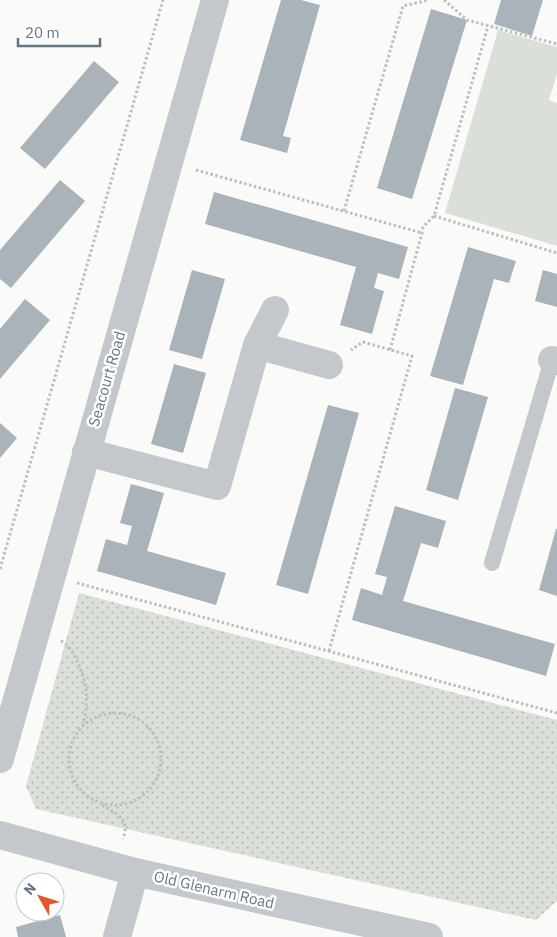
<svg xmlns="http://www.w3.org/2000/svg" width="557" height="937" viewBox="0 0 557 937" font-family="'IBM Plex Sans',sans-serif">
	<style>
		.grass { fill: url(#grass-dots) }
		.green { fill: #dadfd7 }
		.building { fill: #aab3b9 }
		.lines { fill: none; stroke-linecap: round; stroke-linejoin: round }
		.path { stroke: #bbbfc2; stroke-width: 3; stroke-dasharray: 2.5 2.5; stroke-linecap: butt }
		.service { stroke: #c3c8cc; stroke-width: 16 }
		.minor { stroke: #c3c8cc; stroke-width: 28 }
		.tertiary { stroke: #c3c8cc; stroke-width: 28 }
		.labels { text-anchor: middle; stroke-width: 5; stroke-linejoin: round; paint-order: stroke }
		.street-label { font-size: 15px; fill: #657683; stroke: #fff }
	</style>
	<defs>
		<pattern id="grass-dots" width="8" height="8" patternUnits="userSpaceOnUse" patternTransform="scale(1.25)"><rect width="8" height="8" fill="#dadfd7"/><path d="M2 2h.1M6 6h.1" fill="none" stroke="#b4b9b4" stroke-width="1.8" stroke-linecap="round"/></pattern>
	</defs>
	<rect width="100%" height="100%" fill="#fafaf8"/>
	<polygon class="grass" points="79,593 557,720 557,901 536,920 36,809 26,786"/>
	<polygon class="green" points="498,30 557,47 557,74 549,100 557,103 557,246 445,213"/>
	<g class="building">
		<polygon points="281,0 301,0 320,5 283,136 291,138 287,153 240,140"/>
		<polygon points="501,0 543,0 532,36 494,24"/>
		<polygon points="431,9 467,20 412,199 377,188"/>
		<polygon points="94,61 119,82 45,169 20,148"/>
		<polygon points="60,180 85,201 11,288 0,279 0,250"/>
		<polygon points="214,192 408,247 399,279 378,273 374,288 384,291 372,334 340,325 356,267 205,224"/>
		<polygon points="468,247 516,261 509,283 494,279 463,385 430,376"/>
		<polygon points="192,270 225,279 202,359 169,350"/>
		<polygon points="543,270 557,274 557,307 535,301"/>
		<polygon points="25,299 50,320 0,379 0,329"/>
		<polygon points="174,364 206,373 183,453 151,444"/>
		<polygon points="455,388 488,397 458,500 426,490"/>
		<polygon points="328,405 359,413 308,594 276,585"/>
		<polygon points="0,423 17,438 0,458"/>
		<polygon points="131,484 164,493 147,551 226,573 216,605 97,571 106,539 127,545 132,526 120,523"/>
		<polygon points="395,506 446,521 438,548 421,543 403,601 555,644 546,676 352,620 361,588 382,595 387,577 375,574"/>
		<polygon points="556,529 557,529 557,596 539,590"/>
		<polygon points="60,915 66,937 18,937 16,927"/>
	</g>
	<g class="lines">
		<g class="path">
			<polyline points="444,0 467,20 557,44"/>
			<polyline points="196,170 422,233"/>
			<polyline points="344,211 403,6 429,0"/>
			<polyline points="434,216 557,253"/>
			<polyline points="390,350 422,233 423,227 434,216 488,26"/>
			<polyline points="0,569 163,0"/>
			<polyline points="77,583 557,713"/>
			<path d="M61,641C74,646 86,679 86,693C87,703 86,714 83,724"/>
			<polyline points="329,651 412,356 363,342 351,350"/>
			<circle cx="115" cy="759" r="46"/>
			<path d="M102,805C119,815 130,819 123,839"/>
		</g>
		<polyline class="service" points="492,563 552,360"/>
		<g class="minor">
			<polyline points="257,345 329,365"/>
			<polyline points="552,360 557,361"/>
			<polyline points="86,452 217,486 257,345 275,310"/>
			<polyline points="0,759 215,0"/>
			<polyline points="117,937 135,872"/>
		</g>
		<polyline class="tertiary" points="0,835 135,872 429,937"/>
	</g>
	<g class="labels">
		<g class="street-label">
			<text transform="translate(107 379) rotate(-74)" y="5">Seacourt Road</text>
			<text transform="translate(214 890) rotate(13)" y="5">Old Glenarm Road</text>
		</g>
	</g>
	<g transform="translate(40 897) rotate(309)"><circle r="24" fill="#ffffff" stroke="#c1c8cd"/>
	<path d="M0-4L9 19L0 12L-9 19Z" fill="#e4572e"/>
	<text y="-8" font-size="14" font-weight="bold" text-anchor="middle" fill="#657683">N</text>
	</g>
	<path d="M18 38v8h82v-8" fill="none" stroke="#657683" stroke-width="2.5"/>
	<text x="25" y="38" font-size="15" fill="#657683" stroke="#ffffff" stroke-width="4" paint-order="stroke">20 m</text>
</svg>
